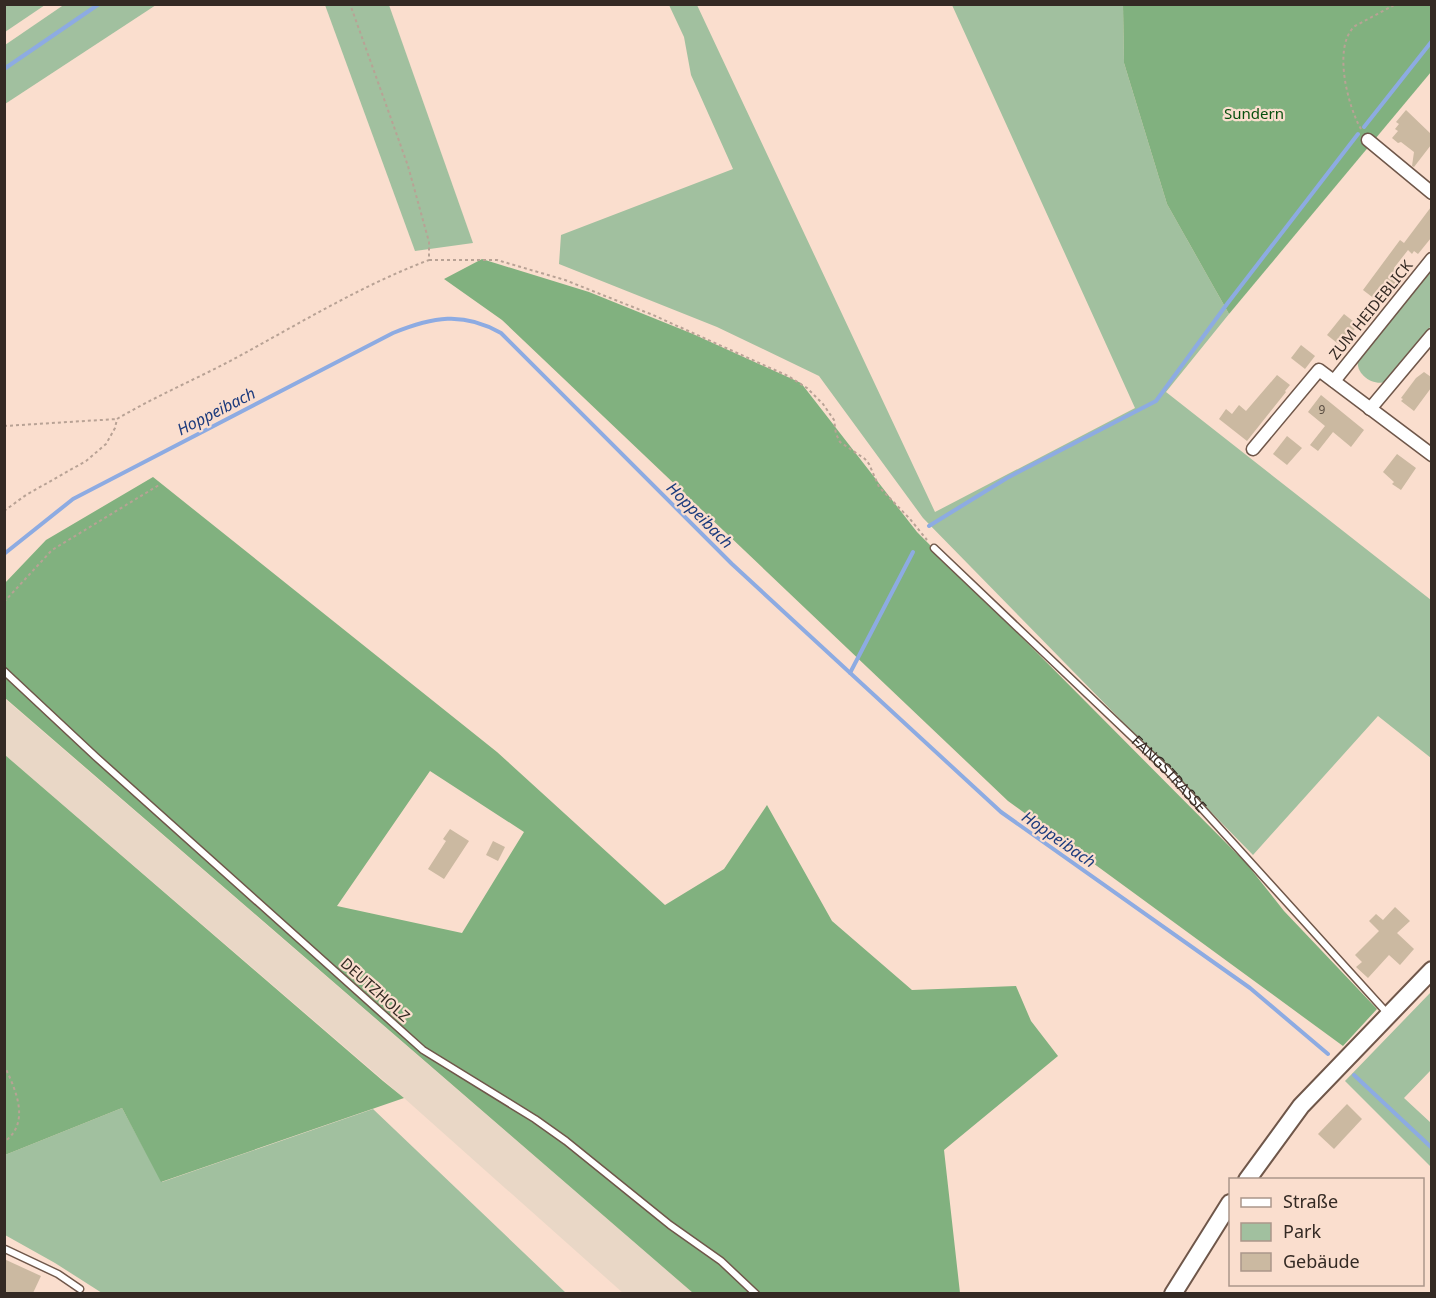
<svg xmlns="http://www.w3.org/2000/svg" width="1436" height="1298" viewBox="0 0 1436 1298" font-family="'Noto Sans',sans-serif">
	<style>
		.industrial { fill: #e9d7c6 }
		.green { fill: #a1c09f }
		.forest { fill: #81b17f; fill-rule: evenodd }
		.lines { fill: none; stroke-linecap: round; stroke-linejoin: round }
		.stream { stroke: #8dabe2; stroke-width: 4 }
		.building { fill: #cbb9a1 }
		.lane-casing { stroke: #6f574a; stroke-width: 9 }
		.street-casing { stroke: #6f574a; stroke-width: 15 }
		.secondary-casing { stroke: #6f574a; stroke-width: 20 }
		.path { stroke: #b8a295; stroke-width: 2; stroke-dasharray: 3 3; stroke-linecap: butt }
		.lane { stroke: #fff; stroke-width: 6 }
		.street { stroke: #fff; stroke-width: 12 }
		.secondary { stroke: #fff; stroke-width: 16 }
		.labels { text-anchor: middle; stroke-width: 4.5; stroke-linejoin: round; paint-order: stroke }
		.number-label { font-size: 12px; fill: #5a4e43 }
		.park-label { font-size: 15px; fill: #064f0d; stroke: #fadece }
		.street-label { font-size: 15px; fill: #342a24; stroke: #fadece }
		.water-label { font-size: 16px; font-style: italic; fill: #1c3b7d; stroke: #fadece }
	</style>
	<rect width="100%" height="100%" fill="#fadece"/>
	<polygon class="industrial" points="4,698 693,1293 623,1293 404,1098 5,755"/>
	<g class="green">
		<polygon points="5,4 45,4 45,5 5,32"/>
		<polygon points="65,4 156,5 5,104 5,45"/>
		<polygon points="325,5 389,5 473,243 415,251"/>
		<polygon points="669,5 697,5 935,512 1135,408 952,5 1123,5 1124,63 1167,204 1229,314 1166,392 1431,600 1431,758 1378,716 1253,855 923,518 819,376 717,327 559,264 561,235 733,169 691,75 684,37"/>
		<path d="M1431,263V326L1386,382C1372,386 1355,374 1358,359Z"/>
		<polygon points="1431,992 1431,1070 1404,1098 1431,1123 1431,1167 1345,1081"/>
		<polygon points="122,1108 162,1182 373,1109 566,1293 102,1293 55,1263 5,1235 5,1155"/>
	</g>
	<g class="forest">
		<polygon points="1123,5 1431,5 1431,72 1229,314 1167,204 1124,63"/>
		<polygon points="482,259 589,292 693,334 801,383 917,532 1246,863 1284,911 1377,1009 1343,1046 1008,801 502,320 444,279"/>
		<path d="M153,477L497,752L665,905L724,869L767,805L832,921L912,990L1016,986L1031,1021L1058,1056L944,1150L960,1293H693L5,698L4,584L46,540ZM430,771L524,832L462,933L337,906Z"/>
		<polygon points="5,755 383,1081 404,1098 161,1182 122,1108 5,1155"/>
	</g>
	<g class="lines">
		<g class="stream">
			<polyline points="4,69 99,4"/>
			<polyline points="1364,127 1432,41"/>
			<polyline points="929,526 1007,478 1156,401 1227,304 1358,134"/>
			<path d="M4,554L73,499L393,333C432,317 463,311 501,333L732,564L1001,812L1250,988L1328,1054"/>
			<polyline points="850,673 913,552"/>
			<polyline points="1354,1075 1432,1148"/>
		</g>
	</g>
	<g class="building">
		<polygon points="1406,110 1431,134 1431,145 1414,167 1412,166 1414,152 1401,142 1398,143 1392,138 1398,131 1395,129 1399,124 1396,122"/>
		<polygon points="1431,207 1431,238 1418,254 1414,251 1412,254 1408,250 1394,268 1400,273 1398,275 1400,277 1380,303 1363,290 1400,240 1404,243"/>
		<polygon points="1344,314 1358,325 1341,346 1327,335"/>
		<polygon points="1301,345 1315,356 1305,369 1291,358"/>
		<polygon points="1424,372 1431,377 1431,388 1414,411 1401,401 1403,399 1401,398 1416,378"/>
		<polygon points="1277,375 1290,385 1285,391 1286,392 1247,441 1219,419 1226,409 1232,414 1239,405 1246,411"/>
		<polygon points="1321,395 1364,430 1351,447 1333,432 1318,451 1310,445 1325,426 1308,412"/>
		<polygon points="1287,436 1302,448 1287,465 1273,454"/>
		<polygon points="1397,454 1416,468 1401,490 1392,484 1394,482 1383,472"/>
		<polygon points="450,829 469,841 444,879 428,869 446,841 443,839"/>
		<polygon points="493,841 505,847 498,861 486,855"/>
		<polygon points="1395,907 1410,921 1397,933 1414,949 1400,965 1389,955 1368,978 1356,967 1362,962 1355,955 1379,931 1369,921 1376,914 1383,920"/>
		<polygon points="1347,1104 1362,1119 1334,1149 1318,1134"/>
		<polygon points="4,1259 41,1276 33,1293 4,1293"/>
	</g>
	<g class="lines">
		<g class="lane-casing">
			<g id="lane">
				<path id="s1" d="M934,548L1167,770L1388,1014"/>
				<polyline points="4,671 96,757 423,1050 535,1119 566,1141 670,1225 721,1261 756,1294"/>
				<polyline points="5,1249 58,1274 80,1289"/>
			</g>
		</g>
		<g class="street-casing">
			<g id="street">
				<polyline points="1368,140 1432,193"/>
				<polyline points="1334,381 1432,259"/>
				<polyline points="1370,409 1432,335"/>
				<polyline points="1253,449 1319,370 1432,455"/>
			</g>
		</g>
		<g class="secondary-casing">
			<g id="secondary">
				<polyline points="1247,1180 1301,1106 1432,970"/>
				<polyline points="1173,1294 1230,1203"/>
			</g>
		</g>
		<g class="path">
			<path d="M1361,129C1348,107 1332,46 1355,26L1396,4"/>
			<polyline points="429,260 497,260 565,280 653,315 788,376 807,388 823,404 834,420 836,434 840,442 865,459 869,464 879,487 910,519 927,540"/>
			<polyline points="4,426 117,419"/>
			<path d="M4,511L26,495L86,461L106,444L115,428L117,419C154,397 194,380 232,360C297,325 360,286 429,260V242L408,166L350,4"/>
			<polyline points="4,602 52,550 159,485"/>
			<path d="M4,1065C16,1090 31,1123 4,1142"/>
		</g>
		<use href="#lane" class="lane"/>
		<use href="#street" class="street"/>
		<use href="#secondary" class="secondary"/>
	</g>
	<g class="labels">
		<g class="number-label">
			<text x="1322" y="414">9</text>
		</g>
		<g class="park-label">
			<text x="1254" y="119">Sundern</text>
		</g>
		<g class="street-label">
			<text transform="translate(1371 310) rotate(-51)" y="5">ZUM HEIDEBLICK</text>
			<text dy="5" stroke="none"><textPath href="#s1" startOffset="326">FANGSTRASSE</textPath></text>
			<text transform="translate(375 990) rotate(42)" y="5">DEUTZHOLZ</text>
		</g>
		<g class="water-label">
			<text transform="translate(216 411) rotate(-27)" y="6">Hoppeibach</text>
			<text transform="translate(700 515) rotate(45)" y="6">Hoppeibach</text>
			<text transform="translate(1059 839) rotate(35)" y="6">Hoppeibach</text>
		</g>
	</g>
	<rect width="1436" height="1298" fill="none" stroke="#342a24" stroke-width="12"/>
	<rect x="1229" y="1178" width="195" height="108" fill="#fadece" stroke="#ab968a" stroke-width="1.5"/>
	<rect x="1241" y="1198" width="30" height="9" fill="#ffffff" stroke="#ab968a" stroke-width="1.5"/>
	<text x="1283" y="1208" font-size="18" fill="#342a24">Straße</text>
	<rect x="1241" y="1223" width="30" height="18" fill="#a1c09f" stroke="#ab968a" stroke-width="1.5"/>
	<text x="1283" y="1238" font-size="18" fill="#342a24">Park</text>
	<rect x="1241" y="1253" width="30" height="18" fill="#cbb9a1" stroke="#ab968a" stroke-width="1.5"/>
	<text x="1283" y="1268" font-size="18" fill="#342a24">Gebäude</text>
</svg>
